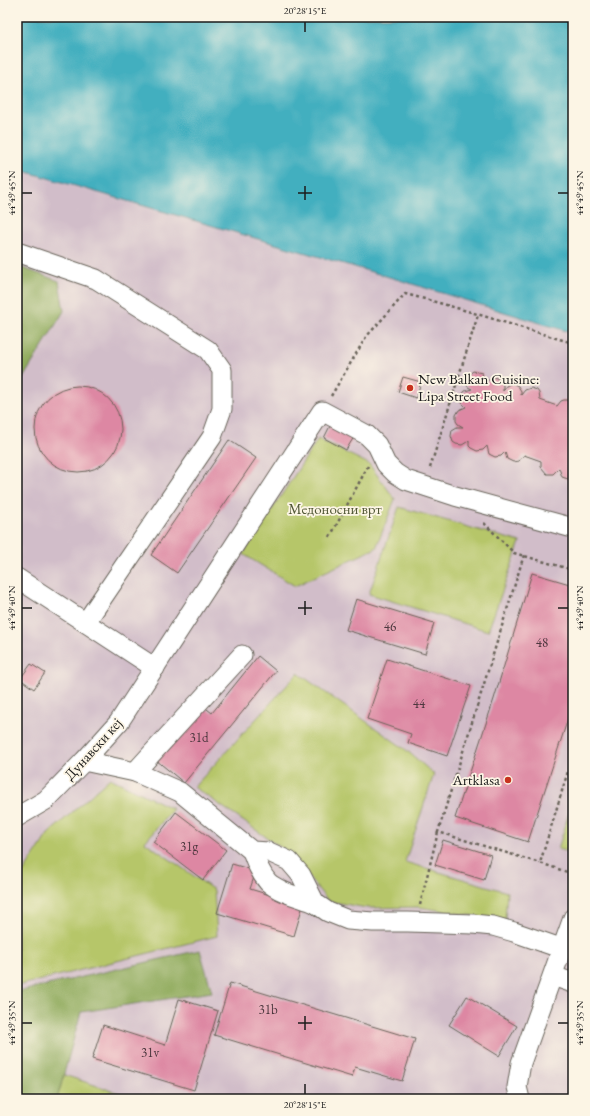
<svg xmlns="http://www.w3.org/2000/svg" width="590" height="1116" viewBox="0 0 590 1116" font-family="'EB Garamond',serif">
	<style>
		.industrial { fill: #d1bdc9 }
		.green { fill: #b6c669; stroke: #697142 }
		.forest { fill: #90ab5d; stroke: #56643c }
		.water { fill: #42afbf; stroke: #2f666e }
		.building { fill: #dd87a3 }
		.lines { fill: none; stroke-linecap: round; stroke-linejoin: round }
		.minor-casing { stroke: #676258; stroke-width: 21 }
		.path { stroke: #676258; stroke-width: 2.5; stroke-dasharray: 3 3; stroke-linecap: butt }
		.minor { stroke: #fff; stroke-width: 19 }
		.ticks { fill: none; stroke: #1c1c1c; stroke-width: 1.5 }
		.poi-dot { fill: #c8321e; stroke: #fcf5e5; stroke-width: 1.5 }
		.labels { text-anchor: middle; stroke-width: 3.5; stroke-linejoin: round; paint-order: stroke }
		.number-label { font-size: 13px; fill: #4c373e }
		.poi-label { font-size: 15px; fill: #1c1c1c; stroke: #fcf5e5; text-anchor: start }
		.park-label { font-size: 15px; fill: #525837; stroke: #fcf5e5 }
		.street-label { font-size: 15px; fill: #1c1c1c; stroke: #fcf5e5 }
		.neatline { fill: none; stroke: #1c1c1c; stroke-width: 1.5 }
		.ticks-label { font-size: 10px; text-anchor: middle; fill: #1c1c1c }
	</style>
	<rect width="100%" height="100%" fill="#fcf5e5"/>
	<filter id="ink" filterUnits="userSpaceOnUse"><feTurbulence type="fractalNoise" baseFrequency=".025" numOctaves="2"/><feDisplacementMap in="SourceGraphic" scale="8" xChannelSelector="R" yChannelSelector="G"/><feConvolveMatrix kernelMatrix="1 2 1 2 8 2 1 2 1" color-interpolation-filters="sRGB"/></filter>
	<filter id="wash" filterUnits="userSpaceOnUse"><feTurbulence type="fractalNoise" baseFrequency=".012" numOctaves="4" result="noise"/><feDisplacementMap in="SourceGraphic" scale="16" xChannelSelector="R" yChannelSelector="G"/><feGaussianBlur stdDeviation="0.9" result="paint"/><feColorMatrix in="noise" values="0 0 0 0 0 0 0 0 0 0 0 0 0 0 0 0 0 1.4 0 .05"/><feComposite in="paint" operator="in"/></filter>
	<g filter="url(#wash)">
		<rect width="100%" height="100%" fill="#f3e3c6"/>
		<polygon class="industrial" points="17,169 396,279 573,333 573,1099 17,1099"/>
		<g class="green">
			<polygon points="318,439 369,464 395,499 376,548 295,586 243,554"/>
			<polygon points="399,507 520,542 488,631 369,594"/>
			<polygon points="298,673 405,749 434,774 405,862 507,892 505,921 419,907 367,908 328,901 289,853 194,787"/>
			<polygon points="110,778 173,809 145,842 214,890 217,936 17,986 17,882 48,834"/>
			<polygon points="573,800 573,853 558,849"/>
			<polygon points="64,1075 137,1099 57,1099"/>
		</g>
		<g class="forest">
			<polygon points="17,266 59,281 64,311 17,388"/>
			<polygon points="200,950 212,992 81,1012 57,1099 17,1099 17,992"/>
		</g>
		<polygon class="water" points="17,17 573,17 573,333 396,279 17,169"/>
		<g id="blocks">
			<g class="building">
				<polygon points="473,371 482,373 485,382 494,377 500,380 503,385 503,391 506,386 512,383 518,386 521,391 521,395 525,390 531,388 537,390 539,393 540,400 557,406 561,401 564,400 567,400 573,404 573,478 568,479 562,477 559,468 553,474 547,474 541,467 541,461 524,455 519,461 513,462 507,459 505,452 501,456 495,457 489,454 487,446 483,450 477,451 471,448 469,446 469,440 467,442 462,445 456,444 453,442 451,436 452,430 457,427 463,427 458,424 456,421 456,415 459,410 466,407 461,402 461,396 465,391 472,389 468,387 466,381 468,375"/>
				<polygon points="403,377 421,382 416,398 398,392"/>
				<circle cx="78" cy="429" r="43"/>
				<polygon points="331,424 354,437 346,450 324,438"/>
				<polygon points="229,440 256,458 177,573 151,555"/>
				<polygon points="532,573 573,585 573,703 528,842 455,818 494,699"/>
				<polygon points="356,599 434,623 425,654 346,630"/>
				<polygon points="258,656 276,671 184,783 156,760 202,705 212,713"/>
				<polygon points="387,659 471,686 447,756 408,743 411,734 367,719"/>
				<polygon points="31,664 45,673 34,689 20,679"/>
				<polygon points="176,812 226,850 203,880 153,842"/>
				<polygon points="443,840 491,855 484,880 435,865"/>
				<polygon points="232,864 256,871 250,889 303,905 294,936 217,913"/>
				<polygon points="230,983 415,1039 402,1081 355,1067 352,1077 214,1035"/>
				<polygon points="467,996 517,1026 499,1056 449,1025"/>
				<polygon points="179,999 218,1011 194,1090 92,1059 103,1025 165,1045"/>
			</g>
		</g>
	</g>
	<g filter="url(#ink)">
		<use href="#blocks" fill-opacity="0" stroke="#676258" stroke-width="1"/>
		<g class="lines">
			<g class="minor-casing">
				<g id="minor">
					<polyline points="17,252 96,279 208,350 222,370 222,409 212,437 86,622"/>
					<polyline points="17,578 155,668"/>
					<polyline points="84,761 135,772 180,792 252,851 269,852 289,861 301,875 315,903 328,912 348,920 373,922 408,922 473,924 493,926 514,932 563,949"/>
					<polyline points="135,772 242,655"/>
					<polyline points="17,817 46,800 84,761 119,722 322,411 367,435 377,445 386,464 395,473 406,480 455,496 573,528"/>
					<path d="M252,851C256,862 260,873 268,882C280,893 300,897 315,903"/>
					<polyline points="553,976 573,983"/>
					<polyline points="520,1099 517,1087 521,1063 573,918"/>
				</g>
			</g>
			<g class="path">
				<path d="M331,396L366,337L405,294C462,308 517,327 573,343"/>
				<polyline points="430,468 478,315"/>
				<polyline points="484,523 514,553 573,570"/>
				<polyline points="330,537 368,466"/>
				<polyline points="524,555 438,832 540,863"/>
				<polyline points="573,755 540,863 573,874"/>
				<polyline points="420,905 438,832"/>
			</g>
			<use href="#minor" class="minor"/>
		</g>
	</g>
	<path class="ticks" d="M305,22V32M305,186V200M22,193H32M298,193H312M558,193H568M305,601V615M22,608H32M298,608H312M558,608H568M305,1016V1030M22,1023H32M298,1023H312M558,1023H568M305,1084V1094"/>
	<g class="poi-dot">
		<circle cx="410" cy="388" r="4"/>
		<circle cx="508" cy="780" r="4"/>
	</g>
	<g class="labels">
		<g class="number-label">
			<text x="390" y="631">46</text>
			<text x="542" y="647">48</text>
			<text x="419" y="708">44</text>
			<text x="199" y="742">31d</text>
			<text x="189" y="851">31g</text>
			<text x="268" y="1014">31b</text>
			<text x="150" y="1057">31v</text>
		</g>
		<g class="poi-label">
			<text x="418" y="384">New Balkan Cuisine:<tspan x="418" dy="17">Lipa Street Food</tspan></text>
			<text x="500" y="785" text-anchor="end">Artklasa</text>
		</g>
		<g class="park-label">
			<text x="335" y="514">Медоносни врт</text>
		</g>
		<g class="street-label">
			<text transform="translate(93 749) rotate(-48)" y="5">Дунавски кеј</text>
		</g>
	</g>
	<rect width="590" height="1116" fill="none" stroke="#fcf5e5" stroke-width="44"/>
	<rect x="22" y="22" width="546" height="1072" class="neatline"/>
	<g class="ticks-label">
		<text x="305" y="14">20°28'15"E</text>
		<text transform="translate(11 193) rotate(-90)" y="4">44°49'45"N</text>
		<text transform="translate(579 193) rotate(-90)" y="4">44°49'45"N</text>
		<text transform="translate(11 608) rotate(-90)" y="4">44°49'40"N</text>
		<text transform="translate(579 608) rotate(-90)" y="4">44°49'40"N</text>
		<text transform="translate(11 1023) rotate(-90)" y="4">44°49'35"N</text>
		<text transform="translate(579 1023) rotate(-90)" y="4">44°49'35"N</text>
		<text x="305" y="1108">20°28'15"E</text>
	</g>
</svg>
